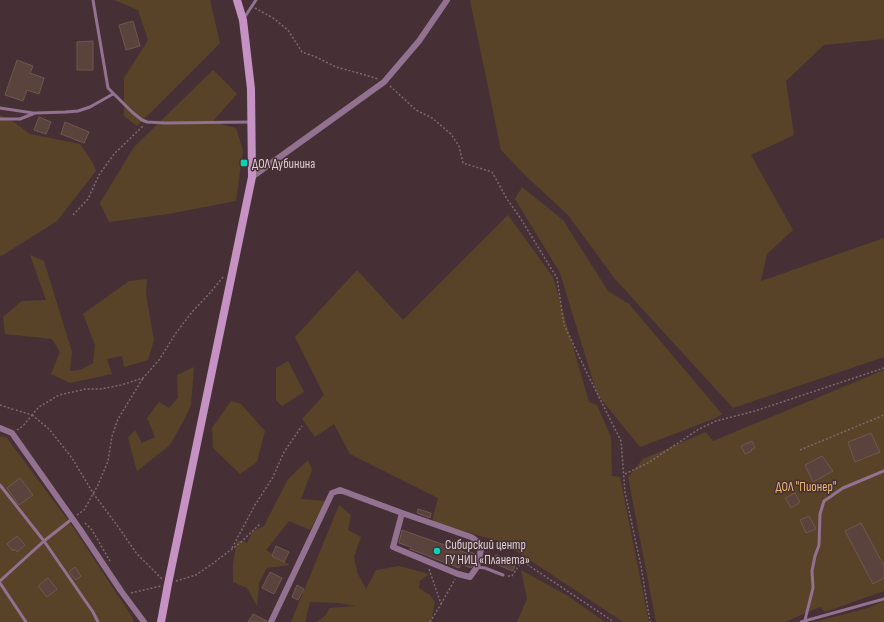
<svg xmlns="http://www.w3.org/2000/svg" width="884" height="622" viewBox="0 0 884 622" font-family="'Sofia Sans Condensed',sans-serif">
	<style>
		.green { fill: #584328 }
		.building { fill: #5a433c; stroke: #6f574f }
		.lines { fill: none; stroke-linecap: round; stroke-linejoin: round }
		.path { stroke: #7c696d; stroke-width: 1.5; stroke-dasharray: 2 2; stroke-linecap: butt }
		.lane { stroke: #927290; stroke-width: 3 }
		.street { stroke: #927290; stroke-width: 6 }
		.secondary { stroke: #c692c3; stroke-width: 8 }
		.poi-dot { fill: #04d5b6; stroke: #463035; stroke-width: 1.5 }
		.labels { text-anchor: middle; stroke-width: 3; stroke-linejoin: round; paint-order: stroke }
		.poi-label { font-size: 13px; fill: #dccdd0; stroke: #463035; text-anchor: start }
		.park-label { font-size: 13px; fill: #e9b674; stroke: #463035 }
	</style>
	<rect width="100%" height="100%" fill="#463035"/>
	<g class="green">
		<polygon points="114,0 210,0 220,43 137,126 124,116 124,78 148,40 138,10"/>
		<polygon points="470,0 884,0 884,39 824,45 786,81 794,135 751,155 793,230 767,254 761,281 884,238 884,357 733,408 615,279 568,215 527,177 501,150"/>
		<polygon points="213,70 237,94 212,122 236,128 243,150 236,201 168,214 109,222 100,203 134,147"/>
		<polygon points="0,115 10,119 30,134 80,144 93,163 96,171 57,221 3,255 0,256"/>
		<polygon points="522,187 563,220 608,291 629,304 722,414 716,418 640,447 597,394 560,273 515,199"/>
		<polygon points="508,215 553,277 589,402 597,405 611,437 612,476 620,477 649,622 623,622 519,553 498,541 432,522 438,498 350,454 334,424 315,437 302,419 324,395 295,337 357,270 403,320"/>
		<polygon points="30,255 44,261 72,352 70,371 80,370 93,363 95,345 83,314 129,281 147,279 146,295 154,340 148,360 124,367 122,356 107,359 112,374 70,383 51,374 60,352 52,339 5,334 3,317 22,301 46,300"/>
		<polygon points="288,361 304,392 282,406 276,400 276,368"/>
		<polygon points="194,367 191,405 184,420 170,445 137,471 128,438 135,430 142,443 155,437 147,418 159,402 169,408 178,398 177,375"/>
		<polygon points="884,370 884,591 825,612 820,607 785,622 656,622 628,477 643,459 706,432 713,441"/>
		<polygon points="231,401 241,404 265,431 257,462 240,474 213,448 212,428"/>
		<polygon points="0,436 7,438 73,527 132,617 134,622 0,622"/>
		<polygon points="308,460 312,470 301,499 326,501 310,530 289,521 266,550 290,565 267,568 259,583 257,606 247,588 233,582 233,563 237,541 243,541 247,543 253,531 264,526 288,479"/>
		<polygon points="339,505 351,515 348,530 361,537 354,557 357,572 366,589 376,570 399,566 429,574 420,581 419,588 430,595 435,602 431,622 317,622 326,615 329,608 356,606 338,603 310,602 305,622 291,622"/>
		<polygon points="521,570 568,596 605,622 517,622 527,599"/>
		<polygon points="884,601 884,622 814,622 868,608"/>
	</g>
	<g class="building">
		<polygon points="133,21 140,46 126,50 119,25"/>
		<polygon points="93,41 93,70 77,70 77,42"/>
		<polygon points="17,60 33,66 30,73 44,78 39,94 27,90 23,101 5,95"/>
		<polygon points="39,117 51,122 46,134 34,130"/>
		<polygon points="65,122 89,132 84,143 61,134"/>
		<polygon points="871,433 880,452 855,462 848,442"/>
		<polygon points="752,441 755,448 751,450 752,451 745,454 741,446"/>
		<polygon points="822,456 833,471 813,482 805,465"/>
		<polygon points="20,478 33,495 19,505 7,488"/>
		<polygon points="795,493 800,502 791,508 785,498"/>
		<polygon points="418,509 431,513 430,518 417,513"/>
		<polygon points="809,516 816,529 806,533 800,520"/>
		<polygon points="861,523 884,566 884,578 873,584 845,531"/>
		<polygon points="402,530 467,553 468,551 475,554 473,565 471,568 461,564 459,568 410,549 411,547 399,543"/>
		<polygon points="17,536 25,545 17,552 15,549 13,551 7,544"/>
		<polygon points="276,546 289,552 284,562 272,556"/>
		<polygon points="496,555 516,563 513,571 493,563"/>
		<polygon points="75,567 81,576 76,580 69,572"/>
		<polygon points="270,572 282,578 274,594 262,588"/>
		<polygon points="48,578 57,589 47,597 38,586"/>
		<polygon points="297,585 304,589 298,600 292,597"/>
		<polygon points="253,614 267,621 267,622 248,622"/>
	</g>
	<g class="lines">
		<g class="path">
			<polyline points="255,8 273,18 288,30 302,52 316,57 336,67 362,74 378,79"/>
			<polyline points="390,86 416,110 432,118 451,134 459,146 463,163 492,172 507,199 519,216 557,278 564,325 588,375 621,441 625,492 641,566 650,622"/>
			<polyline points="73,215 88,199 99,175 114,154 143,126"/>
			<polyline points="0,405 15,410"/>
			<polyline points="16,410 32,415 39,407 59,395 86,389 101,389 121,385 143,378 159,360 176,333 192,312 209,294 224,276"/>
			<polyline points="32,415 49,429 72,458 93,493 119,528 137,554 162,579"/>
			<polyline points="17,430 23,426 32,415"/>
			<polyline points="800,450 884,415"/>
			<polyline points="625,474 648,463 699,429 716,421 755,411 884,368"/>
			<polyline points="77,515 84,510 98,485 108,461 112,436 118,419 143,378"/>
			<polyline points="85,523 92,530 110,561"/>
			<polyline points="232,548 255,505 273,477 284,452 302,426"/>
			<polyline points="429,569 441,604 430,622"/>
			<polyline points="508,576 512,576 522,561 614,622"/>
			<polyline points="176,581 196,575 212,564 240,543 260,524"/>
			<polyline points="131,593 161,586"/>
			<polyline points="441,604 455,579"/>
		</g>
		<g class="lane">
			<polyline points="93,0 108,88 132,112 142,120 147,122 165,123 251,122"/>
			<polyline points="244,18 256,0"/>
			<polyline points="0,108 33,113"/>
			<polyline points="0,119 20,119 35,113 66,112 78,111 90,107 113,94"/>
			<polyline points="0,485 44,541 93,612 98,622"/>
			<polyline points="477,567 485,568 503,575"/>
			<polyline points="0,581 44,541 72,519"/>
			<polyline points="0,583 26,622"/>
			<polyline points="805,620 813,588 812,571 815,556 819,545 820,514 824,501 843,488 884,471"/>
			<polyline points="801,622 884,599"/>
		</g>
		<g class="street">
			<polyline points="252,177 384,82 419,41 447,0"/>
			<polyline points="0,428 12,433 79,528 121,591 144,622"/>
			<polyline points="271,622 332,493 340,490 402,513 471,537 482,545 477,567 470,577 458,574 393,547 402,513"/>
		</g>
		<polyline class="secondary" points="161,622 168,584 252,177 251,89 243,20 237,0"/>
	</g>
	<g class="poi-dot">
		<rect x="240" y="159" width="8" height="8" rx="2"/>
		<circle cx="437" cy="551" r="4"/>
	</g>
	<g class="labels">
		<g class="poi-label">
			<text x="252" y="168">ДОЛ Дубинина</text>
			<text x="445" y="549">Сибирский центр<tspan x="445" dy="15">ГУ НИЦ «Планета»</tspan></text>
		</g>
		<g class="park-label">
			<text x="806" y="491">ДОЛ "Пионер"</text>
		</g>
	</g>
</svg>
